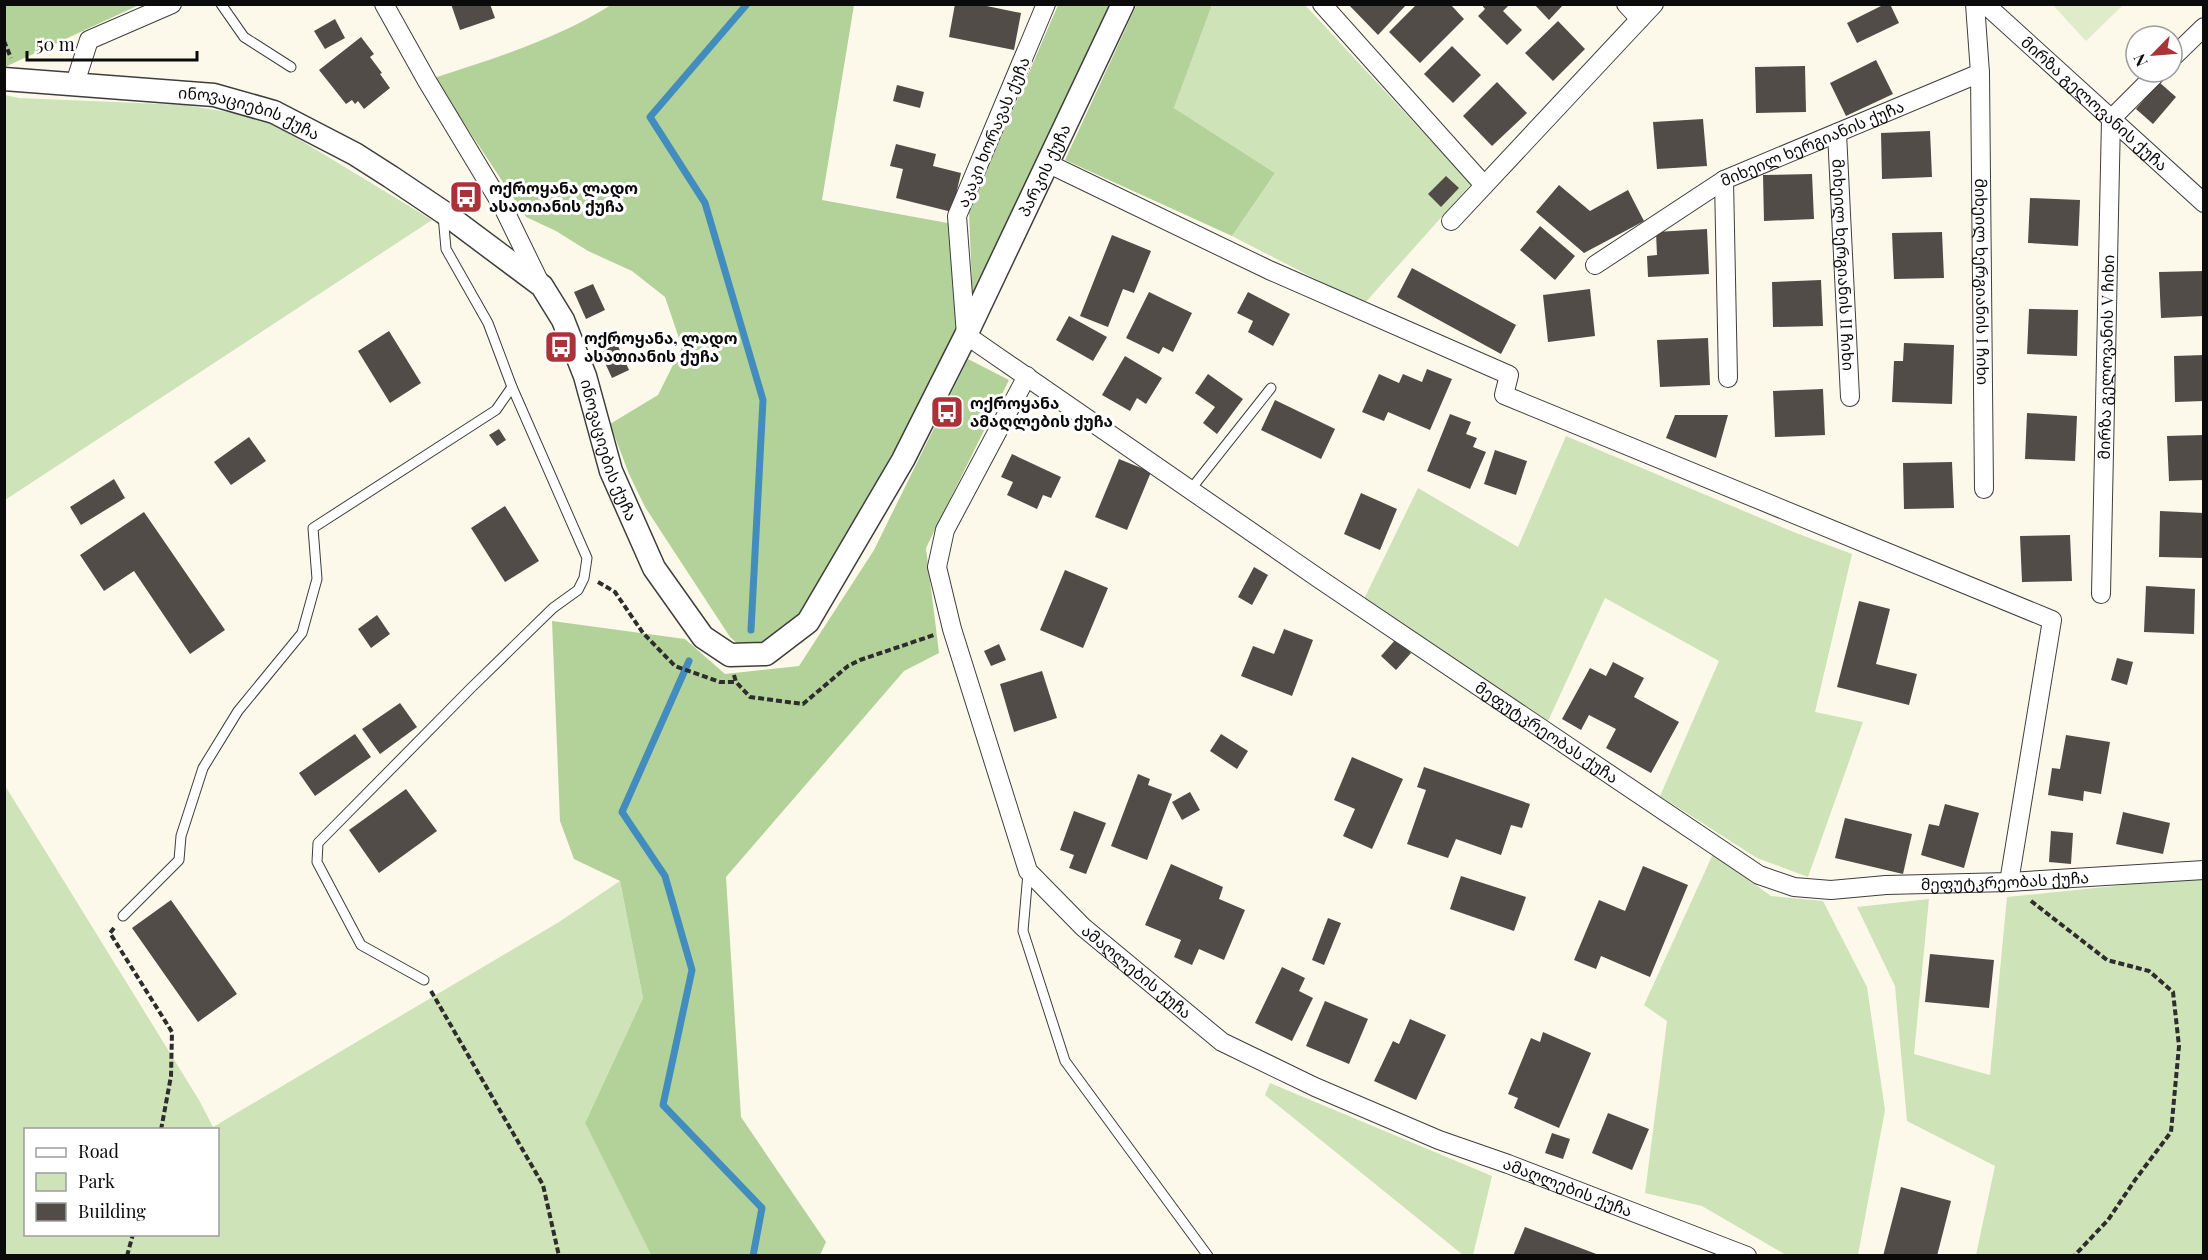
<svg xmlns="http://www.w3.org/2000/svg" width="2208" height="1260" viewBox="0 0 2208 1260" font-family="'Playfair Display','Noto Sans Georgian',serif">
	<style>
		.green { fill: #cee3b8; fill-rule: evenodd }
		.forest { fill: #b3d299 }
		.pitch { fill: #dfebc9 }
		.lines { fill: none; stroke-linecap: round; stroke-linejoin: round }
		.stream { stroke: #438dbe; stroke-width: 7 }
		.building { fill: #524c48 }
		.service-casing { stroke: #3e3e3e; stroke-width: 11 }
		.minor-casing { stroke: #3e3e3e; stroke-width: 20 }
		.tertiary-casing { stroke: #3e3e3e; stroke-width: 25 }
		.path { stroke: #2d2d2d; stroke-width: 4; stroke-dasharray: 6 3; stroke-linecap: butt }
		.service { stroke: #fff; stroke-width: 9 }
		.minor { stroke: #fff; stroke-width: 18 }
		.tertiary { stroke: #fff; stroke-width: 22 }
		.labels { text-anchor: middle; stroke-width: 6; stroke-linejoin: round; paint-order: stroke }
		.street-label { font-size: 16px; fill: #0b0b0b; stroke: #fff }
		.poi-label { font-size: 16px; font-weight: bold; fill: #0b0b0b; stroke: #fff; text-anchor: start }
	</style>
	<rect width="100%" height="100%" fill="#fdf9ea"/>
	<g class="green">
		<polygon points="1212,5 1305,5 1471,184 1364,304 1232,236 1275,173 1174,108"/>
		<polygon points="5,95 19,98 185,105 264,118 432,220 5,500"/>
		<polygon points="1566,436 1796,533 1852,554 1815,712 1863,722 1808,877 1757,858 1660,796 1719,661 1605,598 1548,721 1364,599 1418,488 1518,547"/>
		<path d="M4,784L199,1100L213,1127L559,922L620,881L643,998L585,1123L651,1255H5ZM26,1130H218V1234H26Z"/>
		<polygon points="1713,854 1771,896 1823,901 1867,987 1885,1110 1858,1255 1786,1255 1702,1206 1645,1193 1667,1021 1644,1005"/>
		<polygon points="2203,877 2203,1255 1976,1255 1995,1166 1907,1121 1895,986 1857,907 1929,899 1914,1054 1990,1075 2007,897"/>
		<polygon points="1270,1083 1492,1176 1473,1255 1463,1255 1265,1095"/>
	</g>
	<g class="forest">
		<polygon points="5,4 139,4 139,5 5,67"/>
		<polygon points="1137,4 1212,5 1174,108 1275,173 1232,236 1065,160"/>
		<path d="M611,5H854L822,200L953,224L957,335L803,617L765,643L741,647L730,637L645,507L629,474L610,424L658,395L682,347L665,297L632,271L588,251L556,231L526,217L434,78C495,58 557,39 611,5Z"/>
		<polygon points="1058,5 1114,5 973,310 969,212"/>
		<polygon points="968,359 1009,380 926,548 939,653 904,671 726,877 741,1117 826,1242 820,1255 651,1255 585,1123 643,998 620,881 574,859 560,821 552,621 685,639 725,674 799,666 874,550"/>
	</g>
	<polygon class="pitch" points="2052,4 2123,4 2123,5 2086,41"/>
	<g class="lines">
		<g class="stream">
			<polyline points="747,4 650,117 705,203 763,400 751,630"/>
			<polyline points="689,661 622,812 665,876 692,970 663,1105 762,1208 753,1256"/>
		</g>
	</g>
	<g class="building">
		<polygon points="451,4 490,4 495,18 460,30"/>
		<polygon points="955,4 977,4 1021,13 1014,50 949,37"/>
		<polygon points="1348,4 1407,4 1378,35"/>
		<polygon points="1417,4 1450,4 1464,19 1420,63 1389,32"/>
		<polygon points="1481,4 1510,4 1503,11 1522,30 1507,45 1478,16 1485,9"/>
		<polygon points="1534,4 1564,4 1549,20"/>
		<polygon points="1885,4 1890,4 1899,23 1857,43 1847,23"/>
		<polygon points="335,19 345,38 325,49 314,31"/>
		<polygon points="1558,21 1585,49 1553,81 1525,53"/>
		<polygon points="361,37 374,54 370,57 382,73 380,74 390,88 364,109 358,101 355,104 352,100 346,104 319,70"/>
		<polygon points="1452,46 1481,75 1453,103 1424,74"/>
		<polygon points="1876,60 1893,94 1846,116 1830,83"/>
		<polygon points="1805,66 1806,112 1756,113 1755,67"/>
		<polygon points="1497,82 1527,113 1492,146 1463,116"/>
		<polygon points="2159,82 2176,97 2153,124 2136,109"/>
		<polygon points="897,85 924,92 920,108 893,101"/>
		<polygon points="1703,119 1707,166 1657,169 1653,122"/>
		<polygon points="1930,131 1932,177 1882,179 1881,133"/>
		<polygon points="896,144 936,154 933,166 961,173 952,212 896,198 903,169 890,166"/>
		<polygon points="1812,174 1814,219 1764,221 1763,175"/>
		<polygon points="1446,176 1459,188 1441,207 1428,194"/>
		<polygon points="1559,185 1590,211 1628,190 1644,221 1584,253 1536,212"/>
		<polygon points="2030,198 2080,200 2078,246 2028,243"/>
		<polygon points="1540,226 1575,256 1555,280 1520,250"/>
		<polygon points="1707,229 1709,274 1648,277 1647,256 1657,255 1656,232"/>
		<polygon points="1942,232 1944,278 1894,279 1892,233"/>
		<polygon points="1112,235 1151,251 1134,293 1123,289 1108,327 1080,316"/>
		<polygon points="1412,268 1516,325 1501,354 1397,297"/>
		<polygon points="2204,271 2204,316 2161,318 2159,272"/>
		<polygon points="1821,280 1823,326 1773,327 1772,282"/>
		<polygon points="593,284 605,310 586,319 574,292"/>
		<polygon points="1590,289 1595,336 1548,342 1543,295"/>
		<polygon points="1149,292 1192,313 1173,352 1163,347 1159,354 1126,338"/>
		<polygon points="1248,292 1290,314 1273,346 1248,332 1253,321 1237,313"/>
		<polygon points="2029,309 2078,310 2077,356 2027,354"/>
		<polygon points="1069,316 1107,337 1093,361 1056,340"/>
		<polygon points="389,331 421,383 390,403 358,351"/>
		<polygon points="1708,338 1710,385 1660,387 1657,340"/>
		<polygon points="1904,343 1954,345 1952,404 1892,402 1894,361 1903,361"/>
		<polygon points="617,344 629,370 612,378 600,352"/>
		<polygon points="2204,355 2204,401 2175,402 2174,356"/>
		<polygon points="1125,356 1162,378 1146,404 1137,398 1130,411 1102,395"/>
		<polygon points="1427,369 1452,379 1430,430 1388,412 1384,421 1362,412 1379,374 1399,383 1403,374 1422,382"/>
		<polygon points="1208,374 1243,399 1217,434 1203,423 1215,407 1195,393"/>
		<polygon points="1823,389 1825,435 1775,437 1773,391"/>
		<polygon points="1275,400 1335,429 1321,459 1261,430"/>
		<polygon points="2027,413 2077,416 2075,461 2025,459"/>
		<polygon points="1450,414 1471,422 1466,434 1477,438 1473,447 1486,452 1470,489 1427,471"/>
		<polygon points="1675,415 1728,415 1716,458 1666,438"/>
		<polygon points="499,429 506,440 497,446 489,435"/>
		<polygon points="2204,435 2204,480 2169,481 2167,436"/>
		<polygon points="249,437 266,461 231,485 214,462"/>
		<polygon points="1495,450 1527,461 1516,495 1484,484"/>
		<polygon points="1012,454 1061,477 1051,498 1043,495 1037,509 1007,495 1013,482 1001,477"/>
		<polygon points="1119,459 1151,472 1127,530 1095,517"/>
		<polygon points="1952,462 1954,508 1904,509 1903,463"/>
		<polygon points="114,479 125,498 81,525 70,507"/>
		<polygon points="1361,493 1397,509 1380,550 1344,534"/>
		<polygon points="505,506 539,561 505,582 471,528"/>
		<polygon points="2160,511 2204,513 2204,558 2159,557"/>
		<polygon points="144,512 225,630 190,654 134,571 104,591 80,555"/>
		<polygon points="2070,535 2072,581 2022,582 2020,536"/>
		<polygon points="1254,567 1268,575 1252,605 1238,597"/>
		<polygon points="1065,570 1108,588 1083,648 1040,630"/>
		<polygon points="2146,586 2195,589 2194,634 2144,632"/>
		<polygon points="1859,601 1890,609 1876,664 1917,674 1909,705 1837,687"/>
		<polygon points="377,615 390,634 371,648 358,629"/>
		<polygon points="1284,629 1313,640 1292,696 1241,676 1253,646 1274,654"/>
		<polygon points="1396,639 1411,653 1396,670 1381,656"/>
		<polygon points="999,644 1006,660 991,666 984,651"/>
		<polygon points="2117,658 2133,662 2127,685 2111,680"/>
		<polygon points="1613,662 1644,678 1634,697 1679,722 1651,773 1606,748 1616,729 1589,715 1581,730 1562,719 1590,668 1606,676"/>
		<polygon points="1042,671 1057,718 1014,732 1000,684"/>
		<polygon points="400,703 417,727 380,754 362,729"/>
		<polygon points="355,734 371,757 315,796 299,773"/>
		<polygon points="1221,734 1248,751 1237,769 1210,751"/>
		<polygon points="2066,735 2110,742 2101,794 2084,791 2083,801 2048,795 2052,768 2060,769"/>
		<polygon points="1352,757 1403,779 1372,849 1343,836 1355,809 1334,800"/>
		<polygon points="1424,767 1530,804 1522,828 1511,825 1501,855 1456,839 1448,858 1407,844 1426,790 1417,787"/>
		<polygon points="1138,774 1150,779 1148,785 1172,794 1147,860 1111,846"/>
		<polygon points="406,789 437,831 379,873 349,830"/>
		<polygon points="1190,792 1200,810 1182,820 1172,802"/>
		<polygon points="1945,804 1979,813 1964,868 1921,855 1929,824 1939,826"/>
		<polygon points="1074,811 1106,823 1086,874 1069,868 1074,855 1060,850"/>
		<polygon points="2123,812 2170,823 2163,854 2116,844"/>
		<polygon points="1845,818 1912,834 1903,874 1835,858"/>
		<polygon points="2051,831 2073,833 2071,864 2049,862"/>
		<polygon points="1171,864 1223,887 1219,899 1245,910 1224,960 1199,949 1192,965 1174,957 1181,940 1145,925"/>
		<polygon points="1643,866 1688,885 1650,977 1601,956 1596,969 1574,960 1599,900 1625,911"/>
		<polygon points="1461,876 1526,897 1514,931 1450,909"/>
		<polygon points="171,900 237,994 198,1022 132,928"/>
		<polygon points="1328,918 1341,923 1324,965 1312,960"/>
		<polygon points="1930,954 1994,960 1989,1008 1925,1002"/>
		<polygon points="1282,967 1305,978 1299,991 1313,998 1292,1041 1255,1023"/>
		<polygon points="1325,1001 1368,1019 1349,1064 1306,1046"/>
		<polygon points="1410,1019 1446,1035 1416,1100 1374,1081 1393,1041 1399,1044"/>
		<polygon points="1543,1032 1591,1053 1559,1128 1514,1108 1518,1098 1508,1094 1531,1038 1540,1042"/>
		<polygon points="1608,1113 1649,1129 1632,1170 1592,1153"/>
		<polygon points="1552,1133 1570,1139 1563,1159 1545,1153"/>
		<polygon points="1901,1187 1951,1201 1937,1256 1883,1256"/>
		<polygon points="1525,1227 1599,1255 1599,1256 1513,1256"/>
	</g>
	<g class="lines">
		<g class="service-casing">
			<g id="service">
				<polyline points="221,4 244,37 291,67"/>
				<polyline points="1191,489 1271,388"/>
				<polyline points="1028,873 1023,931 1065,1061 1208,1256"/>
				<polyline points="123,916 179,860 181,836 203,768 238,711 302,633 317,579 313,528 496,410 512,387"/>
				<polyline points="424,980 361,945 317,862 318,843 471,688 553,608 578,590 584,578 587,558 512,387 488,323 446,249 443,215"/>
			</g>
		</g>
		<g class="minor-casing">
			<g id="minor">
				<polyline points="384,4 427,81 503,207 541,285"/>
				<path id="s1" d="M1046,4L957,216L966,335L1321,580L1759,875L1794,887L1831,890L1886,885L2009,882L2204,870"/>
				<polyline points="1322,4 1484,185"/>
				<polyline points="1626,4 1640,19"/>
				<path id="s2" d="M1975,4L1980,73L1984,489"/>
				<path id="s3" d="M1985,4L2204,203"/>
				<polyline points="2172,58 2204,27"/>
				<polyline points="75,83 89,40 172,4"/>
				<path id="s4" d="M1837,133L1850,397"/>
				<polyline points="1049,164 1269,270 1509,375 1504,395 2052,620 2009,882"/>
				<polyline points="1724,180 1728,378"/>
				<polyline points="1451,221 1654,4"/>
				<path id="s5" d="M1595,265L1724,180L1980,73"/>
				<path id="s6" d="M1027,376L945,530L937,567L952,629L1028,871L1083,927L1222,1042L1315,1087L1439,1140L1508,1164L1747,1256"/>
				<path id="s7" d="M2101,594L2111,119L2158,72"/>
			</g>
		</g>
		<g class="tertiary-casing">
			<g id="tertiary">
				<path id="s8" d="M4,79L214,95L274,112L355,154L391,177L443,212L542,286L563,320L585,376L611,471L654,568L703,637L730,655L766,654L808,622L903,460L966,335L1123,4"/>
			</g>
		</g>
		<g class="path">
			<polyline points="4,41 11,58"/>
			<polyline points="598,582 615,592 643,633 675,666 720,682 736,682"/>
			<polyline points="734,675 736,682 750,697 803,704 848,666 860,660 934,635"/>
			<polyline points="2031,901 2107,960 2149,971 2173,992 2179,1046 2171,1132 2135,1180 2108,1220 2074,1256"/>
			<polyline points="114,928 110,933 172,1032 171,1076 161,1130"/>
			<polyline points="431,991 543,1185 559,1256"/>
			<polyline points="127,1256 133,1234"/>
		</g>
		<use href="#service" class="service"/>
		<use href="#minor" class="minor"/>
		<use href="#tertiary" class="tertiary"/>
	</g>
	<defs>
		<g id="bus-square" transform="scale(1.725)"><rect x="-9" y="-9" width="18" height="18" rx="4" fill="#ab3238" stroke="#fff"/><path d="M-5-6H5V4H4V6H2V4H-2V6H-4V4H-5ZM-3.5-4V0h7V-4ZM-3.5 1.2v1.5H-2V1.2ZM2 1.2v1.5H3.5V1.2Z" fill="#fff"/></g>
	</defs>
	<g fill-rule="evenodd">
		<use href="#bus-square" x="466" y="197"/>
		<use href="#bus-square" x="561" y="347"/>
		<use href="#bus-square" x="947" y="412"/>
	</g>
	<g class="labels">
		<g class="street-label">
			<text dy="6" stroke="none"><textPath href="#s3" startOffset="148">მირზა გელოვანის ქუჩა</textPath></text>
			<text dy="6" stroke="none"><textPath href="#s8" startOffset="249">ინოვაციების ქუჩა</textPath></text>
			<text transform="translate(993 132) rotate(-67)" y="6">აკაკი ხორავას ქუჩა</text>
			<text dy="6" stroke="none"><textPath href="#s5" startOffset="250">მიხეილ ხერგიანის ქუჩა</textPath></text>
			<text dy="6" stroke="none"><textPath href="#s8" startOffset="1614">პარკის ქუჩა</textPath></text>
			<text dy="6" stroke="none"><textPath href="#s4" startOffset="132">მიხეილ ხერგიანის II ჩიხი</textPath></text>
			<text dy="6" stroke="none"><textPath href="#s2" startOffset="278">მიხეილ ხერგიანის I ჩიხი</textPath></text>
			<text dy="6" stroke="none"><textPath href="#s7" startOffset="237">მირზა გელოვანის V ჩიხი</textPath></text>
			<text dy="6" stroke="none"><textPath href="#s8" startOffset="771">ინოვაციების ქუჩა</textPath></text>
			<text dy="6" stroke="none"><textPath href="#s1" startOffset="1053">მეფუტკრეობას ქუჩა</textPath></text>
			<text dy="6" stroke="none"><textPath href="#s1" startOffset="1557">მეფუტკრეობას ქუჩა</textPath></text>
			<text dy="6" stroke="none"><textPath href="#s6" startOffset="678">ამაღლების ქუჩა</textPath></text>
			<text dy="6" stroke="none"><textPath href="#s6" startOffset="1164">ამაღლების ქუჩა</textPath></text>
		</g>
		<g class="poi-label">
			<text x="489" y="194">ოქროყანა ლადო<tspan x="489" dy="18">ასათიანის ქუჩა</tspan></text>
			<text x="584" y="344">ოქროყანა, ლადო<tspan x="584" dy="18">ასათიანის ქუჩა</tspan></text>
			<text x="970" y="409">ოქროყანა<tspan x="970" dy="18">ამაღლების ქუჩა</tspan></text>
		</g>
	</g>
	<rect width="2208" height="1260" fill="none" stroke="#0b0b0b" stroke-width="12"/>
	<rect x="24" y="1128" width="195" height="108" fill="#ffffff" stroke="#9d9d9d" stroke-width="1.5"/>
	<rect x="36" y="1148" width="30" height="9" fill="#ffffff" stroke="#9d9d9d" stroke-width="1.5"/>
	<text x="78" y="1158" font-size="18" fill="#0b0b0b">Road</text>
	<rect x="36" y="1173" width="30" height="18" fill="#cee3b8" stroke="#9d9d9d" stroke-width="1.5"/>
	<text x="78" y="1188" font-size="18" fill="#0b0b0b">Park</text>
	<rect x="36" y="1203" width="30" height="18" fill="#524c48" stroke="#9d9d9d" stroke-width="1.5"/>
	<text x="78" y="1218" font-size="18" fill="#0b0b0b">Building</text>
	<g transform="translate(2154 54) rotate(245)"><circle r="28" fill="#ffffff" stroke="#9d9d9d" stroke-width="1.5"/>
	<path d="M0-4.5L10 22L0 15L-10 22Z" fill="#ab3238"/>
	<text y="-9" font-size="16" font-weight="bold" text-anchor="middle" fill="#0b0b0b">N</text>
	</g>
	<path d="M27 51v9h170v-9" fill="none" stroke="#0b0b0b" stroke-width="3"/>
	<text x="36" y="51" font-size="18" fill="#0b0b0b" stroke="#ffffff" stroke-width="4.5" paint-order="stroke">50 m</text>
</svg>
